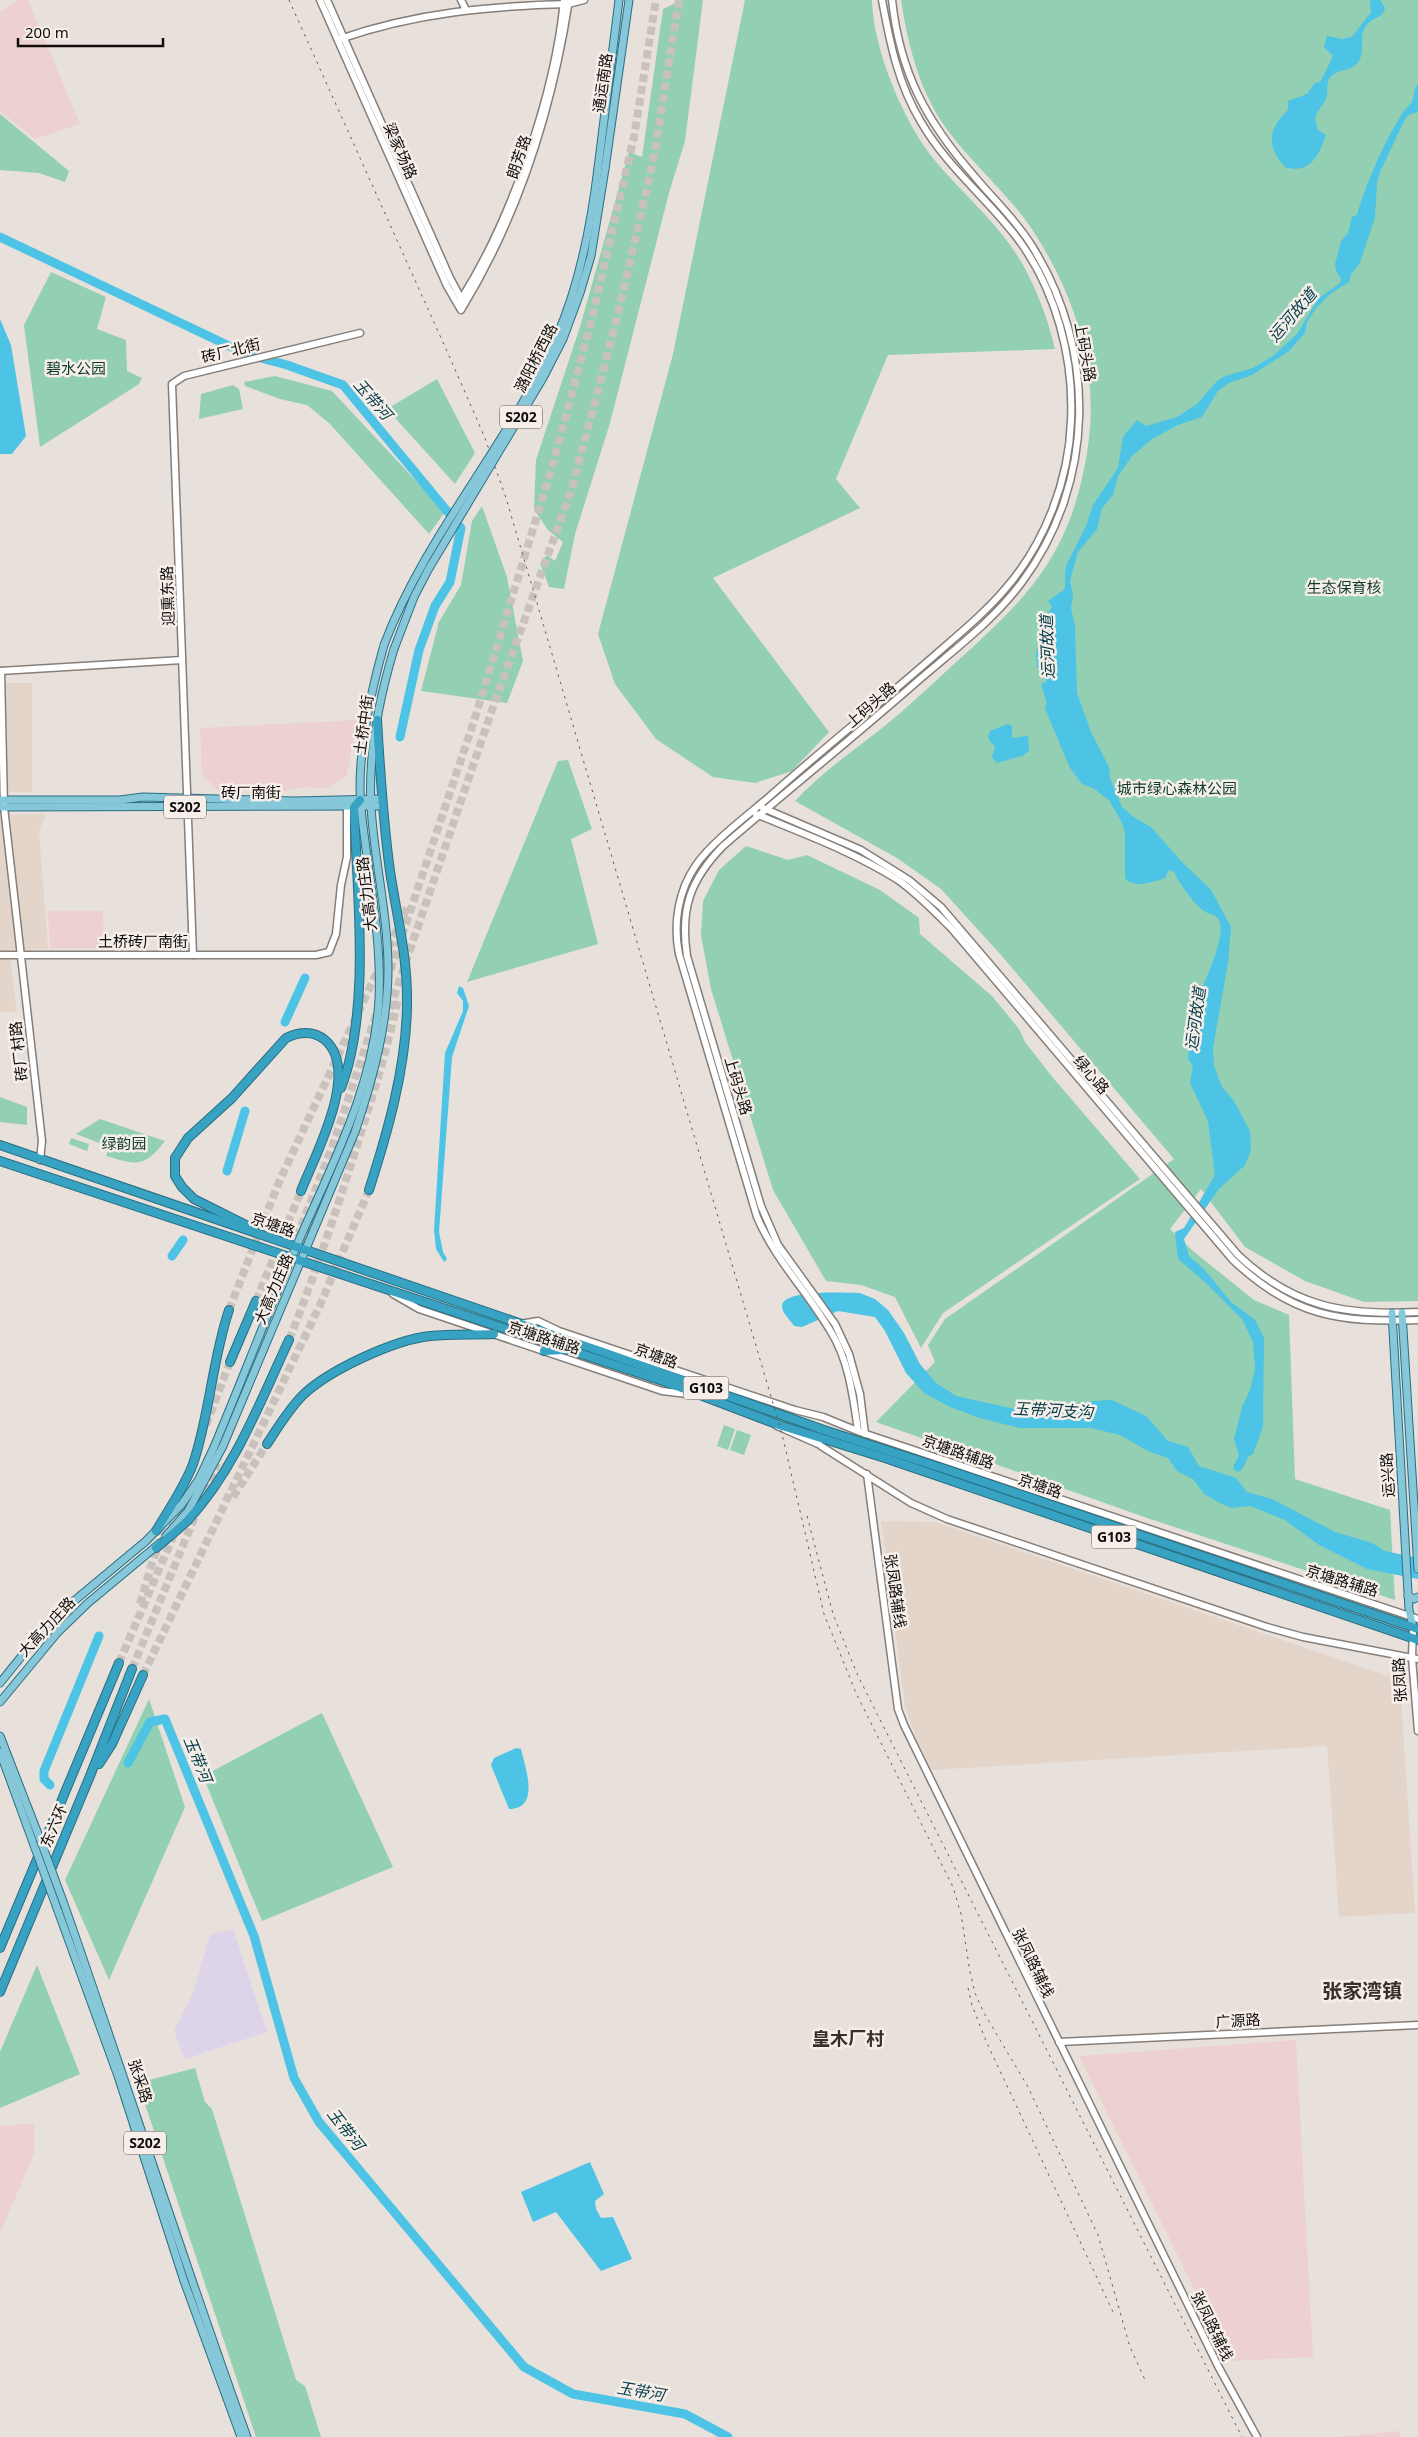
<svg xmlns="http://www.w3.org/2000/svg" width="1418" height="2437" viewBox="0 0 1418 2437" font-family="'Noto Sans','Noto Sans SC',sans-serif">
	<style>
		.built { fill: #e4d5cb }
		.education { fill: #ecd1d0 }
		.medical { fill: #ddd4e9 }
		.green { fill: #92cfb3 }
		.water { fill: #4dc3e6 }
		.lines { fill: none; stroke-linecap: round; stroke-linejoin: round }
		.river { stroke: #4dc3e6; stroke-width: 9 }
		.highway-tunnel { stroke: #c8c1bc; stroke-width: 8; stroke-dasharray: 8 4; stroke-linecap: butt }
		.secondary-casing { stroke: #857e79; stroke-width: 9 }
		.primary-casing { stroke: #296e82; stroke-width: 9 }
		.highway-casing { stroke: #296e82; stroke-width: 10 }
		.secondary { stroke: #fff; stroke-width: 6 }
		.primary { stroke: #87c7da; stroke-width: 7 }
		.highway { stroke: #37a2c2; stroke-width: 8 }
		.rail { stroke: #605c59; stroke-width: 1; stroke-dasharray: 2.5 5; stroke-linecap: butt }
		.primary-bridge-casing { stroke: #296e82; stroke-width: 9; stroke-linecap: butt }
		.primary-bridge { stroke: #87c7da; stroke-width: 7 }
		.labels { text-anchor: middle; stroke-width: 5; stroke-linejoin: round; paint-order: stroke }
		.shield { fill: #f6eee8; stroke: #55504e; stroke-width: 1 }
		.shield-label { font-size: 14px; font-weight: bold; fill: #100d0c }
		.street-label { font-size: 15px; fill: #100d0c; stroke: #f6eee8 }
		.park-label { font-size: 15px; fill: #0e3c2b; stroke: #f6eee8 }
		.water-label { font-size: 16px; font-style: italic; fill: #053c4a; stroke: #f6eee8 }
		.quarter-label { font-size: 18px; font-weight: bold; fill: #36302c; stroke: #f6eee8 }
		.district-label { font-size: 20px; font-weight: bold; fill: #36302c; stroke: #f6eee8 }
	</style>
	<rect width="100%" height="100%" fill="#e8e1db"/>
	<g class="built">
		<rect x="0" y="683" width="32" height="109"/>
		<polygon points="46,814 39,831 48,949 9,949 17,1012 0,1012 0,815"/>
		<polygon points="881,1521 935,1522 1400,1680 1415,1913 1339,1917 1327,1746 932,1770 915,1736 905,1706"/>
	</g>
	<g class="education">
		<polygon points="18,0 28,0 80,124 35,139 0,111 0,12"/>
		<polygon points="357,720 347,775 329,788 303,787 284,791 218,791 202,775 200,728"/>
		<polygon points="48,911 103,911 104,948 50,948"/>
		<polygon points="1296,2040 1313,2357 1230,2361 1079,2056"/>
		<polygon points="34,2123 34,2154 0,2233 0,2126"/>
		<polygon points="1400,2431 1400,2437 1338,2437"/>
	</g>
	<polygon class="medical" points="233,1929 267,2032 185,2059 174,2031 193,1993 210,1935"/>
	<g class="green">
		<polygon points="682,0 703,0 685,141 669,193 610,423 575,534 564,589 549,587 540,563 547,555 555,561 563,542 548,530 534,509 536,460 580,327 629,152 642,157 663,9"/>
		<path d="M745,0H872C873,50 905,126 937,163C965,196 1002,227 1023,265C1038,292 1048,320 1055,349L888,355L836,479L860,508L713,578L829,732L792,771L755,783L713,777L656,739L615,684L598,634L673,354Z"/>
		<path d="M901,0H1418V1301L1364,1302L1305,1281L1245,1247L1201,1189L1170,1229L1193,1251L1254,1300L1289,1315L1295,1479L1390,1510L1395,1600L1147,1518L876,1422L935,1362L928,1345L945,1319L1174,1159L1001,955L941,889L897,858L795,801C820,774 851,752 881,729C906,709 930,686 954,664C1032,594 1072,553 1088,446C1099,372 1076,299 1037,237C1013,198 976,168 949,132C920,94 908,46 901,0Z"/>
		<polygon points="0,114 69,171 65,182 39,173 0,170"/>
		<polygon points="51,272 106,297 97,329 126,340 127,371 142,378 139,384 40,447 24,325"/>
		<polygon points="275,376 332,391 445,512 429,534 330,424 307,405 280,399 245,386 244,382"/>
		<polygon points="437,379 475,453 455,484 387,409"/>
		<polygon points="233,385 239,389 243,409 199,419 201,394"/>
		<polygon points="482,506 507,577 523,661 507,703 421,691 439,622 461,585 472,521"/>
		<polygon points="568,760 592,829 571,839 598,944 467,982 558,761"/>
		<polygon points="746,846 788,860 807,855 880,890 919,918 920,934 992,996 1019,1029 1025,1042 1054,1079 1140,1179 943,1313 921,1348 895,1297 861,1285 826,1281 773,1190 711,989 701,935 703,901 719,870"/>
		<polygon points="0,1097 27,1107 27,1125 0,1122"/>
		<path d="M100,1119L165,1141C144,1168 137,1165 106,1156L108,1150L107,1146L76,1134Z"/>
		<polygon points="71,1138 89,1144 87,1151 69,1144"/>
		<polygon points="724,1425 735,1429 728,1450 717,1446"/>
		<polygon points="737,1430 751,1435 744,1455 730,1450"/>
		<polygon points="149,1699 185,1807 109,1980 65,1880"/>
		<polygon points="322,1713 393,1867 262,1921 203,1776"/>
		<polygon points="37,1965 80,2074 0,2108 0,2052"/>
		<polygon points="195,2068 205,2102 212,2109 296,2380 305,2386 321,2437 256,2437 138,2083"/>
	</g>
	<g class="water">
		<path d="M1370,0H1380L1385,8C1382,19 1372,17 1366,26C1359,36 1364,45 1361,56C1357,71 1344,68 1334,74C1324,79 1329,92 1326,99C1322,106 1317,111 1315,119L1318,130L1326,135C1319,155 1310,175 1285,167C1266,146 1268,129 1288,110V101L1307,94L1314,84L1321,81L1333,56L1324,47L1327,36L1342,39L1352,37L1371,12Z"/>
		<path d="M1418,84V112L1410,114L1405,119L1380,172L1377,183L1375,218L1359,265L1351,274L1349,282L1330,294L1316,308L1307,322L1305,333L1289,351L1252,375L1229,383L1218,391L1202,417L1178,425L1152,439L1132,456L1118,476L1113,495L1102,508L1097,529L1078,552L1070,581L1073,595L1071,608L1075,626L1077,693L1091,732L1109,767L1110,778L1122,807L1132,816L1151,827L1181,861L1211,890L1231,927L1228,963L1213,1048L1214,1066L1222,1087L1234,1101L1250,1131L1251,1150L1245,1165L1219,1189L1184,1239L1189,1256L1204,1269L1231,1302L1255,1320L1264,1338L1263,1427L1253,1454L1249,1456L1238,1452L1234,1439L1242,1407L1250,1390L1255,1368L1253,1342L1242,1319L1206,1283L1178,1259L1175,1232L1184,1228L1215,1175L1208,1121L1190,1083L1193,1066L1188,1059C1190,1043 1189,1025 1194,1009C1199,991 1230,934 1218,918C1214,914 1208,914 1204,911C1194,904 1179,883 1174,872L1169,870L1165,878C1153,882 1134,889 1125,878V832L1121,821L1109,800L1093,788L1082,784L1070,768L1046,711L1045,706L1047,704L1041,684L1046,682L1043,667L1037,668L1036,652L1042,638L1045,619L1052,607L1048,601L1065,589V572L1067,564L1086,526L1093,505L1118,468L1123,437L1137,420L1146,426L1177,417L1197,404L1217,381L1225,376L1253,368L1273,356L1297,334L1318,299L1340,283L1341,278L1336,271L1335,264L1341,241L1348,233L1352,217L1357,215C1365,186 1385,140 1402,114C1405,109 1409,106 1412,102C1415,96 1413,90 1418,84Z"/>
		<polygon points="0,319 11,345 26,436 12,454 0,454"/>
		<path d="M1008,724L1012,726V738L1028,736L1029,751L1022,756L997,763L992,757L995,747C990,741 986,739 990,731Z"/>
		<polygon points="459,986 463,988 469,1006 452,1057 439,1232 443,1252 447,1259 444,1262 436,1249 434,1230 445,1053 463,1011 463,1001 457,993"/>
		<path d="M860,1293L875,1299L888,1310L904,1333L920,1364L936,1383L956,1396L1028,1412L1059,1410L1094,1401L1112,1400L1146,1416L1168,1441L1188,1447L1199,1466L1236,1478L1247,1492L1272,1499L1335,1532L1372,1543L1385,1551L1418,1558V1579L1367,1569L1319,1545L1285,1520L1250,1506L1232,1508L1220,1503L1204,1494L1193,1479L1177,1471L1168,1458L1148,1451L1120,1435L1091,1428H1020L979,1418L948,1406L924,1393L906,1373L885,1331L875,1317L838,1311L802,1327L794,1326C791,1320 782,1314 782,1306C783,1289 846,1293 860,1293Z"/>
		<path d="M516,1748L521,1749C525,1767 541,1809 509,1809L491,1765L494,1758Z"/>
		<polygon points="590,2162 604,2194 595,2201 596,2209 601,2218 613,2217 632,2259 601,2271 556,2212 533,2222 521,2192"/>
	</g>
	<g class="lines">
		<g class="river">
			<polyline points="0,237 246,354 287,365 343,385 461,528 450,582 435,606 419,650 400,737"/>
			<polyline points="285,1022 305,978"/>
			<polyline points="227,1171 245,1111"/>
			<polyline points="172,1256 183,1240"/>
			<polyline points="1238,1467 1243,1458 1243,1443"/>
			<polyline points="128,1763 150,1722 165,1719 254,1936 294,2078 319,2122 524,2367 573,2394 685,2414 728,2437"/>
			<polyline points="50,1785 44,1779 44,1771 99,1636"/>
		</g>
		<g class="highway-tunnel">
			<polyline points="379,1004 474,721 553,464 592,318 634,137 656,0"/>
			<polyline points="386,1020 492,710 572,488 616,322 654,157 679,0"/>
			<polyline points="297,1237 333,1145 376,1015"/>
			<polyline points="304,1246 323,1193"/>
			<polyline points="256,1301 301,1191"/>
			<polyline points="229,1310 279,1182 407,908"/>
			<path d="M289,1340C315,1275 337,1209 358,1142C373,1095 388,1047 398,999"/>
			<polyline points="206,1425 230,1362"/>
			<polyline points="233,1497 267,1444"/>
			<polyline points="180,1519 191,1493"/>
			<polyline points="140,1604 152,1563 170,1515"/>
			<polyline points="119,1663 175,1532"/>
			<polyline points="132,1669 217,1463"/>
			<polyline points="143,1675 320,1305 369,1190"/>
		</g>
		<g class="secondary-casing">
			<g id="secondary">
				<path d="M320,0L447,286L461,310C519,215 552,110 569,0"/>
				<polyline points="327,0 450,278 464,304"/>
				<polyline points="461,0 466,10"/>
				<path d="M340,39C414,13 490,6 568,4L584,0"/>
				<path d="M460,301C511,221 555,95 564,0"/>
				<polyline points="0,671 182,660"/>
				<polyline points="1,671 4,807 42,1141 40,1160"/>
				<path d="M763,808L861,850L909,880L941,907L1238,1255C1293,1307 1345,1316 1418,1312"/>
				<path d="M756,814C804,834 854,852 898,880C918,894 935,912 952,929L1233,1260C1292,1316 1339,1323 1418,1320"/>
				<polyline points="0,955 316,955 329,952 336,934 341,885 347,857 347,807"/>
				<polyline points="193,955 172,384 184,376 360,333"/>
				<polyline points="393,1294 419,1309 662,1391 695,1395"/>
				<polyline points="520,1324 538,1321 559,1331 795,1410 823,1417 860,1432 1418,1619"/>
				<polyline points="777,1426 818,1444"/>
				<path d="M858,1430C853,1397 849,1361 831,1332C807,1291 776,1261 757,1217L679,954C673,924 678,891 696,865C712,842 747,816 769,797C823,749 879,704 934,656C959,634 985,613 1006,588C1045,543 1069,480 1071,421C1074,358 1056,290 1018,239C987,198 947,167 921,122C898,84 890,43 882,0"/>
				<path d="M865,1434L860,1394L849,1354L835,1324L778,1245L761,1206L687,956C680,909 690,880 723,846C788,790 855,736 920,679C955,649 994,620 1022,582C1096,482 1097,350 1032,246C1016,220 994,200 975,177C927,122 900,74 892,0"/>
				<polyline points="810,1435 821,1446 911,1503 947,1519 1267,1627 1303,1637 1418,1659"/>
				<polyline points="867,1474 898,1709 904,1725 1218,2366 1257,2437"/>
				<polyline points="1413,1627 1412,1658 1418,1731"/>
				<polyline points="1059,2042 1418,2025"/>
			</g>
		</g>
		<g class="primary-casing">
			<g id="primary">
				<polyline points="598,168 619,0"/>
				<polyline points="605,169 629,0"/>
				<polyline points="0,800 120,800 143,797 295,801 382,799"/>
				<polyline points="0,807 383,806"/>
				<polyline points="1392,1313 1409,1610 1413,1627"/>
				<polyline points="1402,1313 1418,1569"/>
				<path d="M166,1536L188,1511L223,1446L355,1132C373,1079 388,1024 388,969C388,914 374,860 371,806C368,753 379,699 394,649"/>
				<polyline points="1408,1596 1414,1599 1418,1597"/>
				<path d="M0,1683L50,1621L146,1541L182,1504L199,1479L214,1447C242,1380 268,1312 297,1245C331,1166 374,1087 379,999C382,934 367,871 361,807C356,759 371,691 384,645"/>
				<polyline points="0,1702 58,1632 88,1603 159,1544"/>
				<polyline points="0,1736 40,1839"/>
				<polyline points="0,1752 35,1848"/>
				<path d="M64,1904C126,2081 183,2260 247,2437"/>
				<polyline points="58,1911 118,2076 184,2281 241,2437"/>
			</g>
		</g>
		<g class="highway-casing">
			<g id="highway">
				<path d="M341,1088C371,1010 357,891 354,807L360,800"/>
				<polyline points="0,1145 606,1353 824,1430 948,1470 1418,1629"/>
				<polyline points="0,1161 666,1382 779,1425 885,1458 1418,1640"/>
				<path d="M369,1190C388,1131 406,1068 407,1006C408,957 397,918 390,871C383,821 380,771 377,720"/>
				<path d="M254,1229L194,1199L182,1187L175,1176V1158L188,1138L232,1098L286,1038C299,1032 313,1030 325,1040C361,1071 315,1155 301,1191"/>
				<polyline points="544,1351 564,1350"/>
				<polyline points="230,1362 256,1301"/>
				<path d="M267,1444C278,1427 289,1409 303,1395C329,1370 394,1340 430,1336C451,1334 473,1335 494,1334"/>
				<path d="M156,1531C169,1509 184,1488 193,1464C210,1414 212,1360 229,1310"/>
				<path d="M156,1548C166,1539 178,1530 188,1520C235,1469 260,1402 289,1340"/>
				<polyline points="99,1764 112,1744 143,1675"/>
				<polyline points="0,1948 119,1663"/>
				<polyline points="0,1992 90,1776 132,1669"/>
			</g>
		</g>
		<use href="#secondary" class="secondary"/>
		<use href="#primary" class="primary"/>
		<use href="#highway" class="highway"/>
		<g class="rail">
			<polyline points="289,0 450,358 485,438 506,498 782,1434 824,1614 856,1693 953,1887 961,1914 970,1972 975,1993 984,2013 1028,2087 1098,2235 1130,2347 1146,2382"/>
			<polyline points="807,1516 833,1614 858,1676 1242,2437"/>
			<polyline points="968,1988 972,2005 986,2041 1114,2314"/>
		</g>
		<g class="primary-bridge-casing">
			<g id="primary-bridge">
				<path d="M384,645C426,534 509,445 557,336C580,283 591,226 598,168"/>
				<polyline points="394,649 414,597 428,570 543,378 563,339 580,293 591,256 605,169"/>
				<polyline points="40,1839 64,1904"/>
				<polyline points="35,1848 58,1911"/>
			</g>
		</g>
		<use href="#primary-bridge" class="primary-bridge"/>
	</g>
	<g class="labels">
		<g class="shield">
			<rect x="500" y="405.5" width="42" height="23" rx="4"/>
			<rect x="164" y="795.5" width="42" height="23" rx="4"/>
			<rect x="683.5" y="1376.5" width="45" height="23" rx="4"/>
			<rect x="1091.5" y="1525.5" width="45" height="23" rx="4"/>
			<rect x="124" y="2131.5" width="42" height="23" rx="4"/>
		</g>
		<g class="shield-label">
			<text x="521" y="422">S202</text>
			<text x="185" y="812">S202</text>
			<text x="706" y="1393">G103</text>
			<text x="1114" y="1542">G103</text>
			<text x="145" y="2148">S202</text>
		</g>
		<g class="street-label">
			<text transform="translate(603 83) rotate(-82)" y="5">通运南路</text>
			<text transform="translate(400 151) rotate(66)" y="5">梁家场路</text>
			<text transform="translate(519 157) rotate(-71)" y="5">朗芳路</text>
			<text transform="translate(231 351) rotate(-14)" y="5">砖厂北街</text>
			<text transform="translate(1085 352) rotate(80)" y="5">上码头路</text>
			<text transform="translate(536 358) rotate(-63)" y="5">潞阳桥西路</text>
			<text transform="translate(168 596) rotate(-92)" y="5">迎熏东路</text>
			<text transform="translate(871 705) rotate(-41)" y="5">上码头路</text>
			<text transform="translate(364 725) rotate(-82)" y="5">土桥中街</text>
			<text x="251" y="798">砖厂南街</text>
			<text transform="translate(367 894) rotate(-97)" y="5">大高力庄路</text>
			<text x="143" y="947">土桥砖厂南街</text>
			<text transform="translate(19 1051) rotate(-97)" y="5">砖厂村路</text>
			<text transform="translate(1091 1075) rotate(49)" y="5">绿心路</text>
			<text transform="translate(738 1086) rotate(73)" y="5">上码头路</text>
			<text transform="translate(273 1225) rotate(19)" y="5">京塘路</text>
			<text transform="translate(274 1289) rotate(-67)" y="5">大高力庄路</text>
			<text transform="translate(544 1338) rotate(18)" y="5">京塘路辅路</text>
			<text transform="translate(656 1356) rotate(20)" y="5">京塘路</text>
			<text transform="translate(958 1452) rotate(19)" y="5">京塘路辅路</text>
			<text transform="translate(1388 1475) rotate(-93)" y="5">运兴路</text>
			<text transform="translate(1040 1486) rotate(19)" y="5">京塘路</text>
			<text transform="translate(1342 1581) rotate(17)" y="5">京塘路辅路</text>
			<text transform="translate(895 1591) rotate(82)" y="5">张凤路辅线</text>
			<text transform="translate(47 1627) rotate(-47)" y="5">大高力庄路</text>
			<text transform="translate(1400 1680) rotate(-93)" y="5">张凤路</text>
			<text transform="translate(54 1826) rotate(-67)" y="5">东六环</text>
			<text transform="translate(1033 1963) rotate(64)" y="5">张凤路辅线</text>
			<text transform="translate(1238 2021) rotate(-3)" y="5">广源路</text>
			<text transform="translate(140 2081) rotate(72)" y="5">张采路</text>
			<text transform="translate(1212 2326) rotate(64)" y="5">张凤路辅线</text>
		</g>
		<g class="park-label">
			<text x="76" y="374">碧水公园</text>
			<text x="1344" y="593">生态保育核</text>
			<text x="1177" y="794">城市绿心森林公园</text>
			<text x="124" y="1149">绿韵园</text>
		</g>
		<g class="water-label">
			<text transform="translate(1292 315) rotate(-49)" y="6">运河故道</text>
			<text transform="translate(373 399) rotate(49)" y="6">玉带河</text>
			<text transform="translate(1047 647) rotate(-92)" y="6">运河故道</text>
			<text transform="translate(1195 1019) rotate(-82)" y="6">运河故道</text>
			<text transform="translate(1053 1410) rotate(3)" y="6">玉带河支沟</text>
			<text transform="translate(198 1759) rotate(68)" y="6">玉带河</text>
			<text transform="translate(346 2129) rotate(52)" y="6">玉带河</text>
			<text transform="translate(641 2391) rotate(10)" y="6">玉带河</text>
		</g>
		<g class="quarter-label">
			<text x="848" y="2045">皇木厂村</text>
		</g>
		<g class="district-label">
			<text x="1362" y="1998">张家湾镇</text>
		</g>
	</g>
	<path d="M18 38v8h145v-8" fill="none" stroke="#100d0c" stroke-width="2.5"/>
	<text x="25" y="38" font-size="15" fill="#100d0c" stroke="#f6eee8" stroke-width="4" paint-order="stroke">200 m</text>
</svg>
